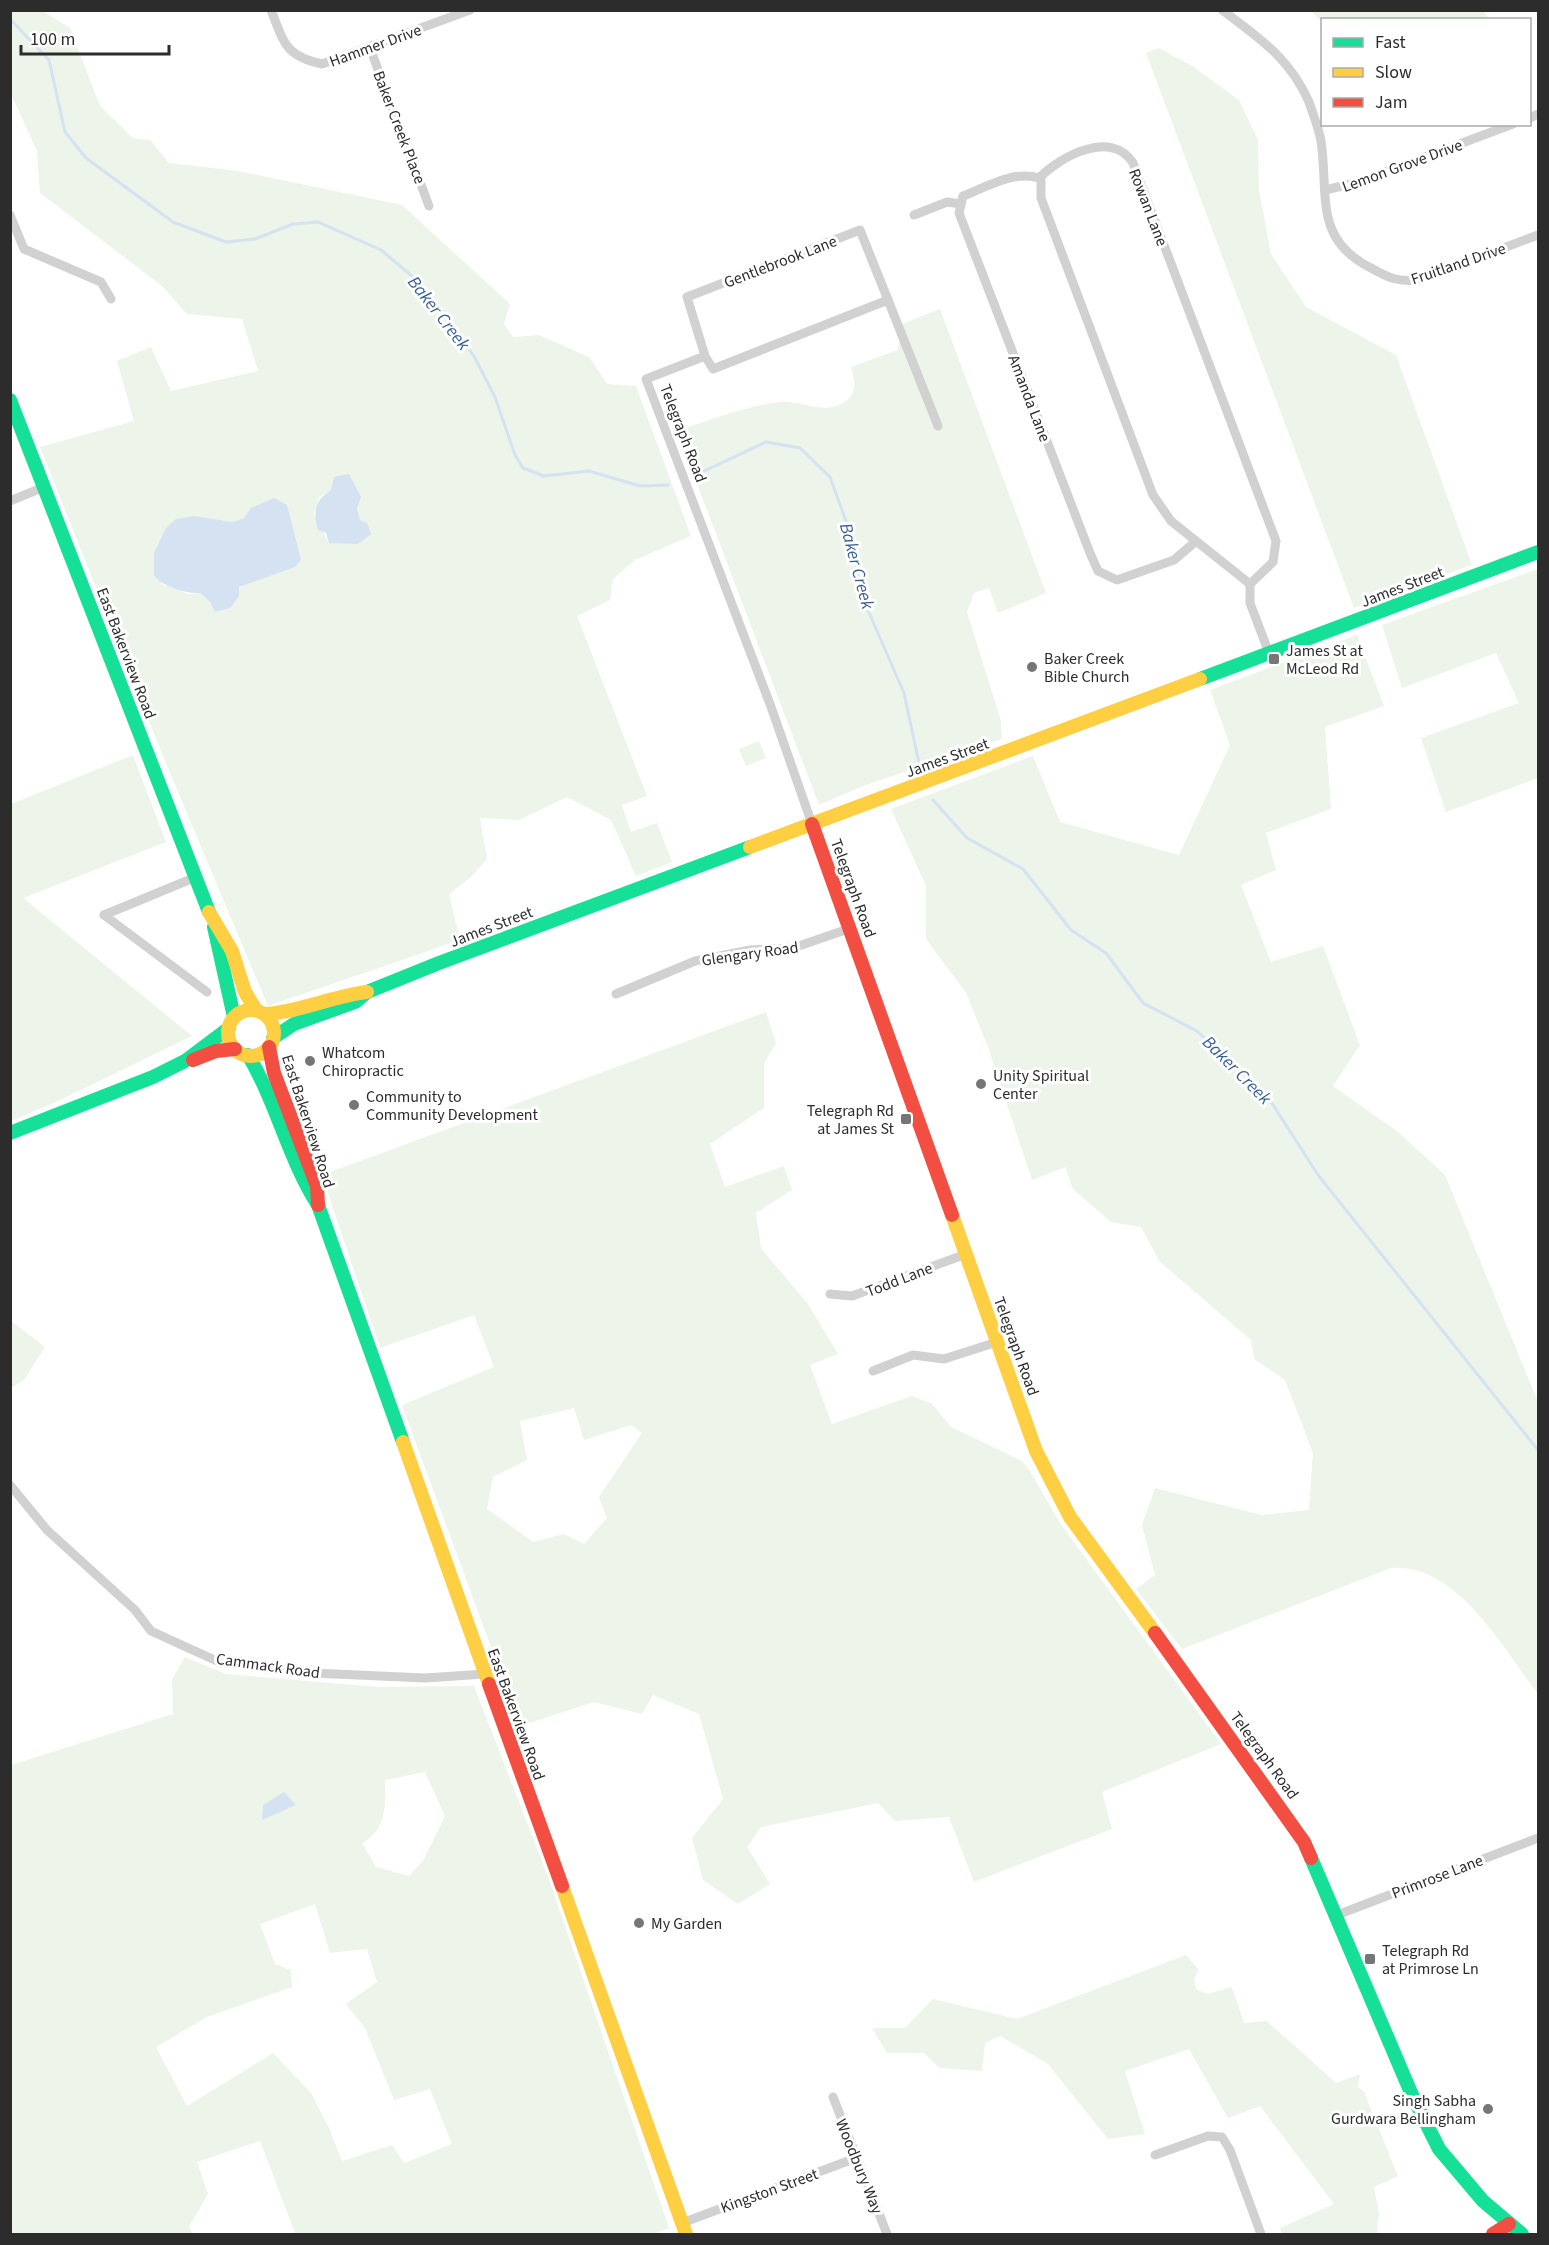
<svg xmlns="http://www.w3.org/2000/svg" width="1549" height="2245" viewBox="0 0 1549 2245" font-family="'Source Sans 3',sans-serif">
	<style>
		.green { fill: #edf4ea; fill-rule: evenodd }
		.water { fill: #d5e2f2 }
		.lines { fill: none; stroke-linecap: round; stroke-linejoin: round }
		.stream { stroke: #d5e2f2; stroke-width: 3 }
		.street { stroke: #d1d1d1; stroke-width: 9 }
		.fast { stroke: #16e098; stroke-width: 14 }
		.slow { stroke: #ffcf43; stroke-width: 14 }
		.jam { stroke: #f24e42; stroke-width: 14 }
		.poi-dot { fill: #767676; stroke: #fff; stroke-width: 2 }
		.labels { text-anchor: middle; stroke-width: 6; stroke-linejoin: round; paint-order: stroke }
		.street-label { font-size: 16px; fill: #2c2c2c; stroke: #fff }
		.poi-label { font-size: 16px; fill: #2c2c2c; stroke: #fff; text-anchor: start }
		.water-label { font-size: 18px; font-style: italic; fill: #375e91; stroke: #fff }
	</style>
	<rect width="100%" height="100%" fill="#fff"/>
	<g class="green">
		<polygon points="1483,10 1489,19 1322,20 1322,22 1311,11"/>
		<path d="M10,11H43L70,28L100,106L133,138L150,140L169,163L238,171L402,205L510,304L504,324L513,337L539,335L589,357L607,384L636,386L691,536L635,560L613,579L610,600L577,616L647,796L622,805L631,832L657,823L672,862L636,876L611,820L567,797L519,820L480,818L487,859L471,877L449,894L460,940L268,1006L163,756L40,447L134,421L117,361L151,347L171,391L258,371L242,319L187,314L162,286L40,193L37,151L11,94ZM331,490L357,508L360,521L329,543L314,514L319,497ZM194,516L233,522L244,518L249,583L210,602L200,593L189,594L162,584L154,553L163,539Z"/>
		<polygon points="1159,48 1192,66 1239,100 1258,140 1259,190 1271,254 1306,307 1396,355 1472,565 1354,608 1146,53"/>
		<path d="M940,309L1046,593L998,613L989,588L974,593L967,612L1001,721L1002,739L866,785L819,805L677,431C710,420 745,406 780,402C800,400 823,415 843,403C858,394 855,382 851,367L898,350L902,324Z"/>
		<polygon points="1538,569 1538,778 1446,812 1421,738 1519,703 1496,653 1402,688 1382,625"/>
		<path d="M1357,635L1384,706L1325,727L1331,809L1266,833L1276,870L1241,885L1271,962L1323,946L1360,1045L1333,1086L1398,1132L1445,1175L1538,1402V1694C1504,1649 1456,1562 1391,1568L1182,1649L1136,1589L1155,1575L1142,1525L1155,1488L1262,1515L1309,1510L1313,1453L1285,1380L1254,1359L1251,1340L1160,1262L1141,1227L1111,1222L1073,1189L1065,1167L1032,1180L988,1047L966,993L926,939V886L891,809L1033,756L1060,822L1179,855L1230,745L1210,690Z"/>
		<polygon points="759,741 766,758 746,766 739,749"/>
		<polygon points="133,755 166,842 23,898 192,1036 56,1102 11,1121 11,804"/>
		<path d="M766,1012L776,1043L764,1064V1108L710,1144L725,1187L784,1166L792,1190L756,1213L761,1248L808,1304L838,1354L810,1365L832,1424L912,1396L932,1404L951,1427L1022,1461L1030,1471L1060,1523L1221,1744L1102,1792L1112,1829L974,1882L949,1817L895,1821L878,1803L761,1827L747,1847L770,1884L738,1904L703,1880L692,1838L723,1799L699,1714L653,1695L642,1714L594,1702L520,1726L402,1405L494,1367L474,1315L380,1348L322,1175ZM574,1408L584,1440L631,1425L642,1433L599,1497L607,1518L584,1544L564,1534L533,1542L487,1509L493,1477L527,1460L520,1421Z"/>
		<polygon points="10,1320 45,1347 24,1380 11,1388"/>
		<path d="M185,1657L226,1674L379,1687L474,1686L547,1874L669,2228L653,2234H300L295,2233L260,2141L197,2162L208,2194L189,2227L193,2234H11V1765L173,1714L172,1679ZM425,1772L445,1816L423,1861L409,1876L376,1867L362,1843C386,1831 386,1805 385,1780ZM315,1904L330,1953L367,1949L377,1982L346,2004L365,2028L394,2100L430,2089L452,2144L404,2163L392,2145L342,2161L329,2128L311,2093L273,2053L187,2106L156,2047L207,2017L292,1987L291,1970L275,1964L260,1924Z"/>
		<polygon points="1186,1955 1199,1970 1194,1979 1196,1989 1207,1994 1232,1987 1244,2023 1267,2021 1336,2083 1360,2074 1358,2087 1364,2092 1398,2176 1374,2187 1379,2213 1377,2234 1282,2234 1280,2228 1334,2204 1260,2106 1228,2118 1189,2049 1125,2071 1145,2134 1108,2139 1048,2064 1000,2036 985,2043 982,2071 939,2068 924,2053 887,2053 872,2028 905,2028 933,1999 1017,2019"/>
	</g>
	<g class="water">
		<path d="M349,474L361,497L357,508L360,520L367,523L371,534L358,544L329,543L326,533L318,530C313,511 314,501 331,490L334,477Z"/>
		<path d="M274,498L287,505L301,560L295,567L239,587V596L230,608L215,612L210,602L200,593C185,594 165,587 154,576V553L166,528L176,519L194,516L233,522L244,518L251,508Z"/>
		<polygon points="284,1792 296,1805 262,1820 263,1805"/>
	</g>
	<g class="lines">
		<g class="stream">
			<polyline points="10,19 49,60 65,132 86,158 173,222 226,242 255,239 293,224 318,222 381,250 413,277 442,310 475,358 495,397 515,455 523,468 544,476 589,471 640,486 668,485"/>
			<polyline points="698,474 766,442 800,448 830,477 846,521 864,601 904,693 919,763"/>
			<polyline points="933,800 967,838 1023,869 1071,930 1106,953 1143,1003 1197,1031 1268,1097 1318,1175 1538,1450"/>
		</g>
		<g class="street">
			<path d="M271,10C284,43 285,56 322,64L470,10"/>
			<path d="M1222,10C1259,38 1290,58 1309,102C1313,114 1319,129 1321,141C1329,195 1313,239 1371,268C1389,278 1397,282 1418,280L1538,235"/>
			<polyline points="370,48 429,206"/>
			<polyline points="1530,118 1538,114"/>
			<path d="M1039,178C1061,156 1111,129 1133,163L1276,541L1273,562L1250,584V603L1269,653"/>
			<path d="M1039,178C1014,170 986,187 963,196L959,213L1090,553L1098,571L1117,580L1174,560L1195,542"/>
			<polyline points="1039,178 1041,180 1041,198 1153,495 1171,521 1250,584"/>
			<polyline points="1325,190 1355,183 1513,124"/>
			<polyline points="10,215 24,249 101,282 111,299"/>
			<polyline points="914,215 947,202 961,204"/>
			<polyline points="888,300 938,426"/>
			<polyline points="705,356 687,297 860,230 888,300 713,369 705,356 646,379 770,704 812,824"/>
			<polyline points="10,501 44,487"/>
			<polyline points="104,915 207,992"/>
			<polyline points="104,915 196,877"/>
			<polyline points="616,994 695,961 750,950 793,948 851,928"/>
			<polyline points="830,1294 852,1296 966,1254"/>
			<polyline points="873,1371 913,1355 944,1359 997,1342"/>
			<polyline points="10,1485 47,1530 135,1610 151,1631 219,1662 290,1672 425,1678 485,1674"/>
			<polyline points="1337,1915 1538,1838"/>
			<polyline points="833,2097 887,2234"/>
			<polyline points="1155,2155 1208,2136 1222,2137 1230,2150 1261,2234"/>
			<polyline points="682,2223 856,2158"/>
		</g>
		<g class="fast">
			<polyline points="10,400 209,912"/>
			<polyline points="1200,679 1538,552"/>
			<polyline points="214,927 234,1017"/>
			<polyline points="273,1038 294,1024 355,1002 367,992 439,963 750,847"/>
			<path d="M248,1055C277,1103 288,1158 318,1205L403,1442"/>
			<polyline points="10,1133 153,1077 185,1061 229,1028"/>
			<polyline points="1311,1858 1412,2095 1439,2149 1483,2201 1522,2234"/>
		</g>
		<g class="slow">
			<polyline points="750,847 1200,679"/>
			<polyline points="209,912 232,951 245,992 256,1010"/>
			<circle cx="251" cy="1033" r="23"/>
			<path d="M265,1014C300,1012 332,996 367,992"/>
			<polyline points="952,1215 1036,1451 1070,1517 1155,1633"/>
			<polyline points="403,1442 489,1684"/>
			<polyline points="562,1886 686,2234"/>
		</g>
		<g class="jam">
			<polyline points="812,824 952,1215"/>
			<polyline points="269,1047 274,1073 317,1186 318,1205"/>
			<polyline points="193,1060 216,1051 235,1049"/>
			<polyline points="1155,1633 1304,1842 1311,1858"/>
			<polyline points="489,1684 562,1886"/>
			<polyline points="1493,2234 1509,2224"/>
		</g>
	</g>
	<g class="poi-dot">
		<rect x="1268" y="653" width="12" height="12" rx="3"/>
		<circle cx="1032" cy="667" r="6"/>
		<circle cx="310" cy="1061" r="6"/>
		<circle cx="981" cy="1084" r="6"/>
		<circle cx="354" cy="1105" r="6"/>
		<rect x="900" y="1113" width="12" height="12" rx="3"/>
		<circle cx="639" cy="1923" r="6"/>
		<rect x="1364" y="1953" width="12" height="12" rx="3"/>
		<circle cx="1488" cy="2109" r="6"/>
	</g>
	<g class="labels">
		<g class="street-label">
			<text transform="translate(375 45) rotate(-20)" y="6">Hammer Drive</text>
			<text transform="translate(400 127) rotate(69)" y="6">Baker Creek Place</text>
			<text transform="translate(1402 165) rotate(-20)" y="6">Lemon Grove Drive</text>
			<text transform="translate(1149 207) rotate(69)" y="6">Rowan Lane</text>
			<text transform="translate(780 261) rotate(-21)" y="6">Gentlebrook Lane</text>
			<text transform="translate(1458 263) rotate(-19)" y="6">Fruitland Drive</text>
			<text transform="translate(1030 398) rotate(69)" y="6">Amanda Lane</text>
			<text transform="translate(684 433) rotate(69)" y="6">Telegraph Road</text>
			<text transform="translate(1402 586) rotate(-21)" y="6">James Street</text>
			<text transform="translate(127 653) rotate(69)" y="6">East Bakerview Road</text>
			<text transform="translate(947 757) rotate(-20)" y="6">James Street</text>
			<text transform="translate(854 888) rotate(70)" y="6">Telegraph Road</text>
			<text transform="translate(491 926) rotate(-21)" y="6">James Street</text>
			<text transform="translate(750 953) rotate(-8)" y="6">Glengary Road</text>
			<text transform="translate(309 1121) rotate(72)" y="6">East Bakerview Road</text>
			<text transform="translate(899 1279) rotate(-21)" y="6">Todd Lane</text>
			<text transform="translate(1017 1346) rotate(70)" y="6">Telegraph Road</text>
			<text transform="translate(268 1665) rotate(8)" y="6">Cammack Road</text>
			<text transform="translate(517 1714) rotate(70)" y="6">East Bakerview Road</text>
			<text transform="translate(1265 1755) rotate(54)" y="6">Telegraph Road</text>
			<text transform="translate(1437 1876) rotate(-21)" y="6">Primrose Lane</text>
			<text transform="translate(860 2166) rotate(68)" y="6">Woodbury Way</text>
			<text transform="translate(769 2190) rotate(-20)" y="6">Kingston Street</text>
		</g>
		<g class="poi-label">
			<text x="1286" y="656">James St at<tspan x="1286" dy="18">McLeod Rd</tspan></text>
			<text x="1044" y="664">Baker Creek<tspan x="1044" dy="18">Bible Church</tspan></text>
			<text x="322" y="1058">Whatcom<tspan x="322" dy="18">Chiropractic</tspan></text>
			<text x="993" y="1081">Unity Spiritual<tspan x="993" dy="18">Center</tspan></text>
			<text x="366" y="1102">Community to<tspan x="366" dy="18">Community Development</tspan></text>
			<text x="894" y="1116" text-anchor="end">Telegraph Rd<tspan x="894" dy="18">at James St</tspan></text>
			<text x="651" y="1929">My Garden</text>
			<text x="1382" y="1956">Telegraph Rd<tspan x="1382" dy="18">at Primrose Ln</tspan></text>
			<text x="1476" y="2106" text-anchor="end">Singh Sabha<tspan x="1476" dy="18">Gurdwara Bellingham</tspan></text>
		</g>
		<g class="water-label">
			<text transform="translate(439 313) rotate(52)" y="6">Baker Creek</text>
			<text transform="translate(857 566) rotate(75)" y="6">Baker Creek</text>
			<text transform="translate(1237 1070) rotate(45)" y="6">Baker Creek</text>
		</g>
	</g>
	<rect width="1549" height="2245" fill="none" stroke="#2c2c2c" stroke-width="24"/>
	<rect x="1321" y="18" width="210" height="108" fill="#ffffff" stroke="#ababab" stroke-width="1.5"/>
	<rect x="1333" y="38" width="30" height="9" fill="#16e098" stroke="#ababab" stroke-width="1.5"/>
	<text x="1375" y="48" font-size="18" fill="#2c2c2c">Fast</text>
	<rect x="1333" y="68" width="30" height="9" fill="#ffcf43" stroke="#ababab" stroke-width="1.5"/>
	<text x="1375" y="78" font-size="18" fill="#2c2c2c">Slow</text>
	<rect x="1333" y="98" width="30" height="9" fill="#f24e42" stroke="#ababab" stroke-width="1.5"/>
	<text x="1375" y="108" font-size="18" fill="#2c2c2c">Jam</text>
	<path d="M21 45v9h148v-9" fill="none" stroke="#2c2c2c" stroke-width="3"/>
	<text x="30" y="45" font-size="18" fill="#2c2c2c" stroke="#ffffff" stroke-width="4.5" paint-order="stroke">100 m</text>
</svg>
